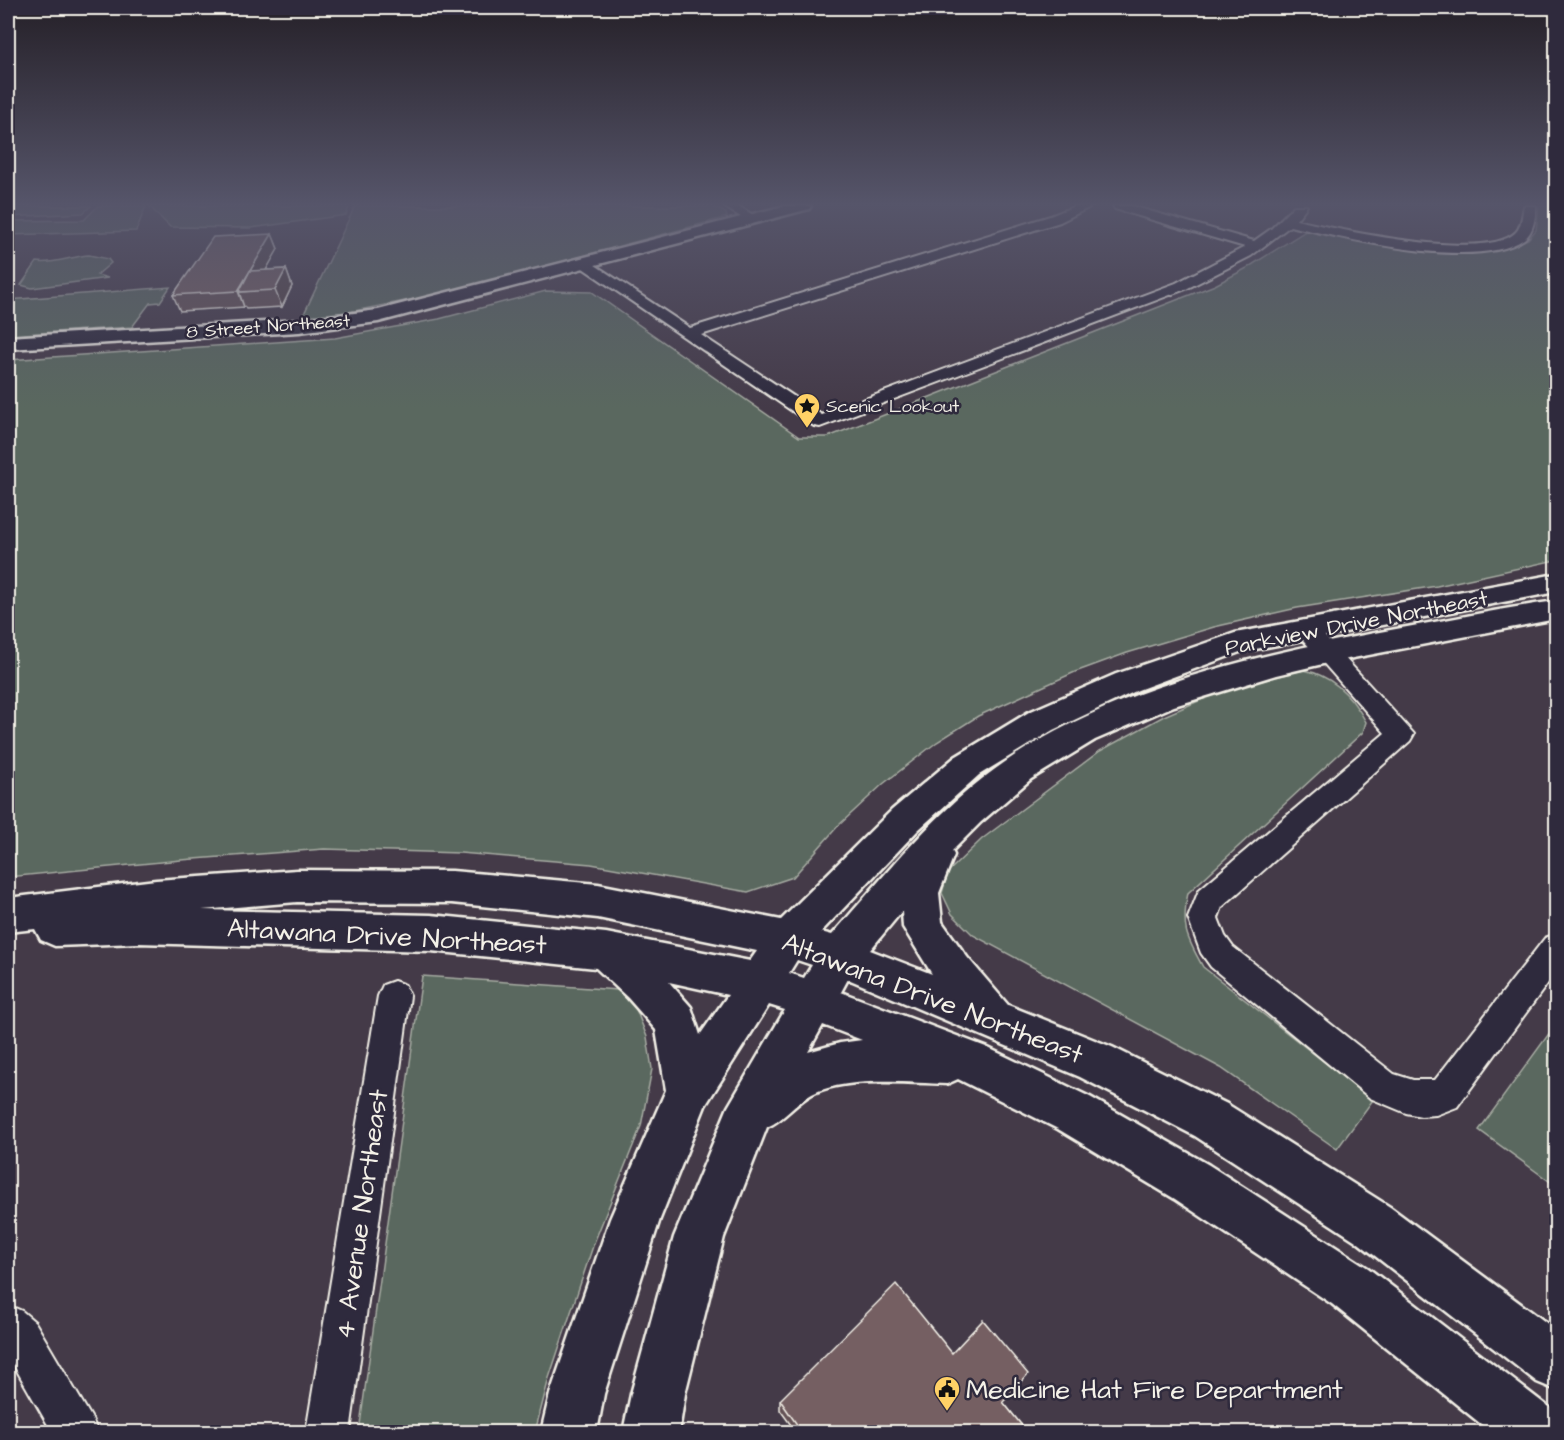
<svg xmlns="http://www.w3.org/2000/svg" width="1564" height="1440" viewBox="0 0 1564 1440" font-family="'Architects Daughter',sans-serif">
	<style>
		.green { fill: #5a685e; stroke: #a7aca3; stroke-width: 1.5 }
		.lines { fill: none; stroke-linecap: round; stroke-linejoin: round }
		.street-casing { stroke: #f4f1e8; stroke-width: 4 }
		.secondary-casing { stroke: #f4f1e8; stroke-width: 5 }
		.street { fill: #2f2a3d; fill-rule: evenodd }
		.secondary { fill: #2f2a3d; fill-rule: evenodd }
		.wall { fill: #645154; stroke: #f4f1e8; stroke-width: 1.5 }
		.shaded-wall { fill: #514245; stroke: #f4f1e8; stroke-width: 1.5 }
		.building { fill: #745e62; stroke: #f4f1e8; stroke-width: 1.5 }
		.labels { text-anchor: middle; stroke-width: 5; stroke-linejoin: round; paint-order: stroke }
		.far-street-label { font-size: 18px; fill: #f4f1e8; stroke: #2f2a3d }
		.far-poi-label { font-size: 18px; fill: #f4f1e8; stroke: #2f2a3d; text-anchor: start }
		.street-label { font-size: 22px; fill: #f4f1e8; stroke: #2f2a3d }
		.near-street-label { font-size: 27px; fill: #f4f1e8; stroke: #2f2a3d }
		.near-poi-label { font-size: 27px; fill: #f4f1e8; stroke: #2f2a3d; text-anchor: start }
	</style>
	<rect width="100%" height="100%" fill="#443a48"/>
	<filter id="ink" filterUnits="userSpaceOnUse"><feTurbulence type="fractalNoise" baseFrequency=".0167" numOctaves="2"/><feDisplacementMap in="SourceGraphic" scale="12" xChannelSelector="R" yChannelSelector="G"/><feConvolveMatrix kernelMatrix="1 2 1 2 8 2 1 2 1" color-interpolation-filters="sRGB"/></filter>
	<g filter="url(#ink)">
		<g class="green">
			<polygon points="8,206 91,206 83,213 8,217"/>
			<polygon points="98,206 146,206 136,231 8,235 8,221 84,220"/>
			<polygon points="149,206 349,206 346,215 251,228 170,227"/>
			<polygon points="355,206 712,206 726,213 727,217 445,293 349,312 303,316"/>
			<polygon points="1539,206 1556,206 1556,560 1437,586 1297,608 1214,627 1127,653 1075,672 978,716 937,742 883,784 838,826 793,877 748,892 591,864 460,853 324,849 181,860 8,877 8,360 335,338 439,319 546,291 592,292 799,437 828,437 1215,285 1247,268 1307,230 1372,244 1402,248 1487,248 1512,245 1528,239 1536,230"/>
			<path d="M89,255L108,259L111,263L97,275L108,278L32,288L21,285L37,262C50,265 74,256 89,255Z"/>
			<polygon points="170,287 160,302 150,303 132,327 8,335 8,300"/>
			<path d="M1303,670C1332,675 1352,696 1366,722L1363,732L1188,893C1181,927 1186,937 1203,967L1373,1100L1337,1149L1221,1068L973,935L952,914L942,893L948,872L982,839L1100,751L1164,716L1219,692Z"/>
			<polygon points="422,976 618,990 636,1009 647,1037 652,1069 641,1126 594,1243 549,1378 535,1432 359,1432"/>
			<polygon points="1556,1024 1556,1186 1479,1130"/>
		</g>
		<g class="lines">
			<g class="street-casing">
				<g id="street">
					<polygon points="723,206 738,206 760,219 759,222 749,222"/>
					<path d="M1075,206H1092L1060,222L701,335L822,415L1176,283L1245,247L1115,209L1113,206H1132L1254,241L1271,229L1294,206H1307L1296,220C1337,229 1486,263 1516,232C1522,226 1522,214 1524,206H1536C1535,217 1534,232 1524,239C1478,272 1343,238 1290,226L1251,256L1186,289L820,427L814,426L577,264L584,260L589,261L690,328L1050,216Z"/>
					<polygon points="1305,620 1313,623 1414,734 1410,741 1222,907 1218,918 1225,936 1233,947 1394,1074 1413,1080 1435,1080 1545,938 1556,934 1556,972 1457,1107 1436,1115 1421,1116 1406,1113 1370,1098 1211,967 1201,953 1188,918 1199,890 1385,733 1297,633 1293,628 1297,623"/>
					<polygon points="394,981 405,985 410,996 350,1432 306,1432 378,996 383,985"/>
					<polygon points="8,1305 22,1311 35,1322 91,1417 98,1432 52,1432 8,1355"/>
				</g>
			</g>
			<g class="secondary-casing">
				<g id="secondary">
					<polygon points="784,206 811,206 809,209 378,322 299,332 8,349 8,337 299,320 378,310"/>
					<path d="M1556,574V592L1240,652L1138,690L1053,730L979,775L918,830L821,932L832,935C886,874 939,806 1008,760C1128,680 1279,650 1418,625C1464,617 1510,607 1556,601V619L1327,663L1276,675L1174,706L1095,740L1031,779L981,822L952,851L954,855L939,893L942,922L967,957L1008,1005L1112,1047L1227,1104L1390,1207L1556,1330V1390L1537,1382L1356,1241L1195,1136L1080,1077L848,979L841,992L986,1047L1090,1097L1209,1165L1368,1268L1555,1412L1556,1432H1491L1332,1304L1175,1199L1058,1129L958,1079L947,1084C908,1083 848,1076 812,1094C795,1103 784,1120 767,1127L724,1237L685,1394L679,1432H623L631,1394L674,1237L728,1107L785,1010L769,1005L705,1106L660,1219L604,1394L597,1432H541L550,1394L610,1219L666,1090L656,1030L628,998L596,968L431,951L138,943L55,946L41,940L35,929L8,932V898L156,880L297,870L452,871L598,884L781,920L892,810L955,757L1029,712L1116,674L1235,633ZM297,902L452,903L598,918L757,951L750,961L606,933L431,915L202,910ZM902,911L903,927L932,974L870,950ZM797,960L812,965L804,978L789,973ZM669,982L728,995L700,1035L691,1007ZM823,1025L862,1040L840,1043L808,1052Z"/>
				</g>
			</g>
			<use href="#street" class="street"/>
			<use href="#secondary" class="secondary"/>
		</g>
		<g class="wall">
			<polygon points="272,234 278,249 266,270 286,269 292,286 282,307 246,309 245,307 180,311 173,295"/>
			<polygon points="952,1353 1003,1402 1027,1432 796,1432 780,1410 780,1400"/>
		</g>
		<g class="shaded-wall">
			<polygon points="272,234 278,249 254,291 239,292 244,307 238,291"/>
			<polygon points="286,269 292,286 282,307 275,290"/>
		</g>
		<g class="building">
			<polygon points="272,234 238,291 173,295 213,237"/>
			<polygon points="286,269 275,290 239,292 250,271"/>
			<polygon points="896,1284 952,1353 983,1320 1028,1374 1003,1402 1027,1432 802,1432 780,1400"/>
		</g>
	</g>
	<linearGradient id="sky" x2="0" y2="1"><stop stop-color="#252028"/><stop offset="0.5" stop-color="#56556a"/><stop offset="1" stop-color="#56556a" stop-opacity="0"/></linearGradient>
	<rect width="1564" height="408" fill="url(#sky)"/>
	<defs>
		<g id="sight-pin" transform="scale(1.35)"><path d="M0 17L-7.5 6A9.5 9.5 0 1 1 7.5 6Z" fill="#ffd166" stroke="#2f2a3d"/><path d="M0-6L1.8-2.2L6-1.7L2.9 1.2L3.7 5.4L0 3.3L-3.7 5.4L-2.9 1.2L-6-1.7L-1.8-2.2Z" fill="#111"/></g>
		<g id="civic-pin" transform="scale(1.35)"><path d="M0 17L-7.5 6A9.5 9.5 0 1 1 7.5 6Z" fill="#ffd166" stroke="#2f2a3d"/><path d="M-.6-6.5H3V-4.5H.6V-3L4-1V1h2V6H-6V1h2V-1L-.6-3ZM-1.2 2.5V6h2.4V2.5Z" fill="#111"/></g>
	</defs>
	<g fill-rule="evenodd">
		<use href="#sight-pin" x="807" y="406"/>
		<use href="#civic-pin" x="947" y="1389"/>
	</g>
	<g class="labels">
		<g class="far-street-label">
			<text transform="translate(268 326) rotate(-4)" y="6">8 Street Northeast</text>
		</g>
		<g class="far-poi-label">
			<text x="826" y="412">Scenic Lookout</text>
		</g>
		<g class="street-label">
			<text transform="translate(1356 622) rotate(-11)" y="8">Parkview Drive Northeast</text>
		</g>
		<g class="near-street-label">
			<text transform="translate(387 936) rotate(3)" y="9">Altawana Drive Northeast</text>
			<text transform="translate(933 998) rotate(21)" y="9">Altawana Drive Northeast</text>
			<text transform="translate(361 1214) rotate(-82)" y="9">4 Avenue Northeast</text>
		</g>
		<g class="near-poi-label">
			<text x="966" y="1398">Medicine Hat Fire Department</text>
		</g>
	</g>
	<rect width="1564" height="1440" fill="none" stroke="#2f2a3d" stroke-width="30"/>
	<rect x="15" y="15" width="1534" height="1410" fill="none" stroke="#f4f1e8" stroke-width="2" filter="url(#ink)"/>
</svg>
